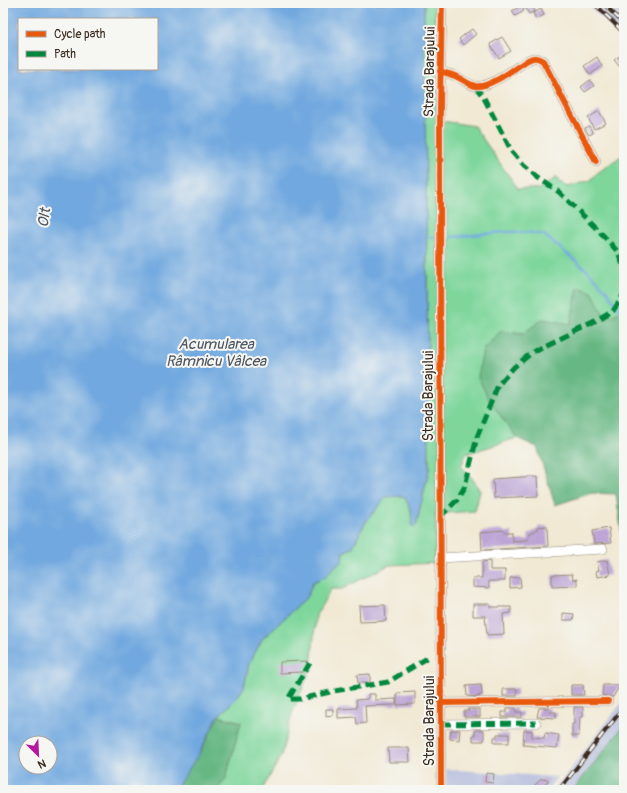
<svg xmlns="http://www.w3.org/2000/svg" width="627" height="793" viewBox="0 0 627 793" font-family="Pangolin,sans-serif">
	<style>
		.industrial { fill: #bcc3de }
		.green { fill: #7ed69b; stroke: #5c805c }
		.forest { fill: #66b783; stroke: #507050 }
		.water { fill: #71a8df; stroke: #56697e; fill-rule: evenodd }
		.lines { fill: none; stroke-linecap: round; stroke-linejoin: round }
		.stream { stroke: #71a8df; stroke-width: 2.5 }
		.building { fill: #bda6d5 }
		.minor-casing { stroke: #968a79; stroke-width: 10 }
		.minor { stroke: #fff; stroke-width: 9 }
		.rail-casing { stroke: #3b2a1e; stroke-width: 4 }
		.rail { stroke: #f6f6f2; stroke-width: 2.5; stroke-dasharray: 8; stroke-linecap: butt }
		.quiet { stroke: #00873e; stroke-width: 5; stroke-dasharray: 10 5; stroke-linecap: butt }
		.cycleway-casing { stroke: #f6f6f2; stroke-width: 8 }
		.cycleway { stroke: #e8590c; stroke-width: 6 }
		.labels { text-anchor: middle; stroke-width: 4; stroke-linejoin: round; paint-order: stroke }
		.street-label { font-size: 14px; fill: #3b2a1e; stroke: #f6f6f2 }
		.water-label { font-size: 15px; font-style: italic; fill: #4e5662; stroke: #f6f6f2 }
	</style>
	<rect width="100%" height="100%" fill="#f6f6f2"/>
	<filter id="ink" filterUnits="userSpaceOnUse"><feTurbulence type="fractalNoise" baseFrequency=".025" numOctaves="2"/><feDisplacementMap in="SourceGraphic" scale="8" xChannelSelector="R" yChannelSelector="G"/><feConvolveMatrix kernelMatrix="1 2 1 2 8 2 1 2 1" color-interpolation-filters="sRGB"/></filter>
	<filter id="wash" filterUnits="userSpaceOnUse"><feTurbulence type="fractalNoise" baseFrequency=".012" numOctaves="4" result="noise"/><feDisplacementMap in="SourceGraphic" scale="16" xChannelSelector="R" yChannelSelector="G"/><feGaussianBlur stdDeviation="0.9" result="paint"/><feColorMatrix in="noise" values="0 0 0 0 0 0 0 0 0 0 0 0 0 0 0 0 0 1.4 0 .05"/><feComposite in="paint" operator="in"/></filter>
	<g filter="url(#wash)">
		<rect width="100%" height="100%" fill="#f1e9d4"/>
		<g class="industrial">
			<polygon points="586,3 610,3 624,17 624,40"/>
			<polygon points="624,700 624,725 573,790 554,790"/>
			<polygon points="446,769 557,777 547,790 446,790"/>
		</g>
		<polygon class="green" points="424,3 435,3 437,121 449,122 474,126 518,189 539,189 557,177 559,183 568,187 591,180 596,174 624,154 624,306 619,312 606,319 592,292 571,324 543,320 522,334 501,331 489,400 517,438 466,454 461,467 472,478 480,491 475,511 447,513 436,512 435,563 389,565 342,589 331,589 316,615 311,667 292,714 281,756 262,790 216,790 225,781 241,722 218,716 235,700 244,687 249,664 262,639 307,597 313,582 325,577 336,565 343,552 352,548 365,523 386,496 404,496 411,510 412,526 416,526 429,469"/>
		<g class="forest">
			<polygon points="610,3 624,3 624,17"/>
			<polygon points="578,287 592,292 606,319 619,312 624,306 624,549 616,494 592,493 555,505 537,447 517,438 489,400 478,377 483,349 501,331 522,334 543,319 570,324"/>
			<polygon points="218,716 241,722 225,781 216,790 175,790 199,754"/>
			<polygon points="624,725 624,784 619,790 573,790"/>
		</g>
		<path class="water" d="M3,3H424L429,469L416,526L414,527L412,526L411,510L404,496L386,497L365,523L352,548L343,552L342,562L336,565L325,577L313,582L307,597L262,639L249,664L244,687L235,700L218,716L199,754L175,790H3ZM19,19H157V69H19ZM26,743H50V767H26Z"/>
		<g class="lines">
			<g class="stream">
				<polyline points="428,237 437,237"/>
				<path d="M451,237C480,235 516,228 544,235L587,270L607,291L624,316"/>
			</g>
		</g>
		<g id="blocks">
			<g class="building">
				<polygon points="525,4 523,12 515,16 512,11"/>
				<polygon points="532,6 535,11 529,14 526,9"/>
				<polygon points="541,9 544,15 536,19 533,13"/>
				<polygon points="472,29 476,34 463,45 459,39"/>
				<polygon points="502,37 511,51 499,58 490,44"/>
				<polygon points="620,56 624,63 619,66 614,60"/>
				<polygon points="597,57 602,66 590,75 584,66"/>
				<polygon points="590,80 594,86 585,92 581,87"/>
				<polygon points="599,111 606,123 594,129 588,118"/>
				<polygon points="589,126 593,133 589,135 585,128"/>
				<polygon points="537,476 538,496 494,498 493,479"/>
				<polygon points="547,526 548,546 482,550 481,532 504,530 504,532 512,532 512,541 528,540 529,534 538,529 538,527"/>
				<polygon points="609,528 611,543 594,544 592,531"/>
				<polygon points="607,560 610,575 597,577 596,571 599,570 597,562"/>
				<polygon points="490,561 490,570 505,570 505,581 489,581 489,588 473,587 473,578 482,578 482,562"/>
				<polygon points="572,574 573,580 577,579 577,586 552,587 552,575"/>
				<polygon points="520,577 521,587 510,588 510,578"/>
				<polygon points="473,604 490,604 490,607 511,607 511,613 503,614 504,634 487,635 485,616 473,616"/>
				<polygon points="385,605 386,621 360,622 359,606"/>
				<polygon points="563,613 574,614 573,620 563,620"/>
				<polygon points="308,661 303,672 280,673 280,662"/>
				<polygon points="370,674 370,683 358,683 357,675"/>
				<polygon points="481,685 482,695 479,695 479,697 467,696 466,686"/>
				<polygon points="571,685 583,685 584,695 571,695"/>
				<polygon points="603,685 620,685 613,697 612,697 602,695"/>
				<rect x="503" y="689" width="14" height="7"/>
				<polygon points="415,692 415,704 397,705 397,693"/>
				<polygon points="368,694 375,694 375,700 396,699 396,705 365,706 366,723 357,724 356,717 338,718 338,709 357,708 356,700 368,699"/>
				<polygon points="574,707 583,707 583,717 580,717 579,736 572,736 572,724 574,724"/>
				<polygon points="507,708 516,708 516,712 522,712 522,717 502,717 502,712 507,712"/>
				<polygon points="539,708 550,708 549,712 556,712 556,718 537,717"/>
				<polygon points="326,709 333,709 333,715 326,716"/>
				<polygon points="468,709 480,709 480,717 464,717 464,711 469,711"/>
				<polygon points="451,730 460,730 459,740 450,739"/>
				<polygon points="475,730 484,730 484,741 473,741 473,735 475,735"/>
				<polygon points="524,730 532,731 532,737 544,738 545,733 559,735 557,748 523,745"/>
				<polygon points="497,734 509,734 509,743 494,743 494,737 497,737"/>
				<polygon points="388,748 409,748 410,762 389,762"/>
				<polygon points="486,773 494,774 493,783 485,782"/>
				<polygon points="541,779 549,780 540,790 530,790"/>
			</g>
		</g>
	</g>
	<g filter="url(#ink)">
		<use href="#blocks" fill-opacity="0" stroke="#968a79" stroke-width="1"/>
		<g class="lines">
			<g class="minor-casing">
				<g id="minor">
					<path d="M440,71C445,73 451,74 455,76C462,79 468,84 475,86C489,89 516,67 528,60C534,57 537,57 543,61L596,162"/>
					<polyline points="440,558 603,549"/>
					<polyline points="441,703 608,701"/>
					<polyline points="441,724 536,723"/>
					<polyline points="441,790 440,106 442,3"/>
				</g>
			</g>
			<use href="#minor" class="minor"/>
			<g class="rail-casing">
				<g id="rail">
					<polyline points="594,3 624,33"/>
					<polyline points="603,3 624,24"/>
					<polyline points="559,790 624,707"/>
				</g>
			</g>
			<use href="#rail" class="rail"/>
			<g class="quiet">
				<polyline points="475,86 484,98 512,152 524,166 537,177 559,192 601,233 618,252 624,268"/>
				<polyline points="440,517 457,500 465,486 477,437 498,385 514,367 534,351 593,323 613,311 622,297 624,291"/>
				<polyline points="310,663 288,699 300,699 334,691 388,682 429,657"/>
				<polyline points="441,724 536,723"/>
			</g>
			<g class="cycleway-casing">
				<g id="cycleway">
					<path d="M440,71C445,73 451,74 455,76C462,79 468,84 475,86C489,89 516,67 528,60C534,57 537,57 543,61L596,162"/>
					<polyline points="441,703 608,701"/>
					<polyline points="441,790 440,106 442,3"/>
				</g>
			</g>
			<use href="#cycleway" class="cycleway"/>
		</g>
	</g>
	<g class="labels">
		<g class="street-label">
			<text transform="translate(429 72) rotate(-89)" y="5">Strada Barajului</text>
			<text transform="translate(428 396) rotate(-90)" y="5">Strada Barajului</text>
			<text transform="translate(429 721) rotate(-90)" y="5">Strada Barajului</text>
		</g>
		<g class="water-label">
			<text transform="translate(44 218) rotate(-83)" y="5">Olt</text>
			<text x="216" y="349">Acumularea<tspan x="216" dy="17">Râmnicu Vâlcea</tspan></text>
		</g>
	</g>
	<rect width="627" height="793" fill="none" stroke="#f6f6f2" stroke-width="16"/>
	<rect x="18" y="18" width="140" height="52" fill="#f6f6f2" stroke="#aba49d"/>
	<rect x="26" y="31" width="20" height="6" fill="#e8590c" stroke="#aba49d"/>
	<text x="54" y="38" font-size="12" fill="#3b2a1e">Cycle path</text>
	<rect x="26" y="51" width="20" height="6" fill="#00873e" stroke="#aba49d"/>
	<text x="54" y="58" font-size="12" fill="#3b2a1e">Path</text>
	<g transform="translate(38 755) rotate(156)"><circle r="19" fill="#f6f6f2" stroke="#aba49d"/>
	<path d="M0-3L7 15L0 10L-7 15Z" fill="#b5179e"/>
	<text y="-6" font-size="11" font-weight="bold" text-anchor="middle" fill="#3b2a1e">N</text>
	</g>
</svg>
